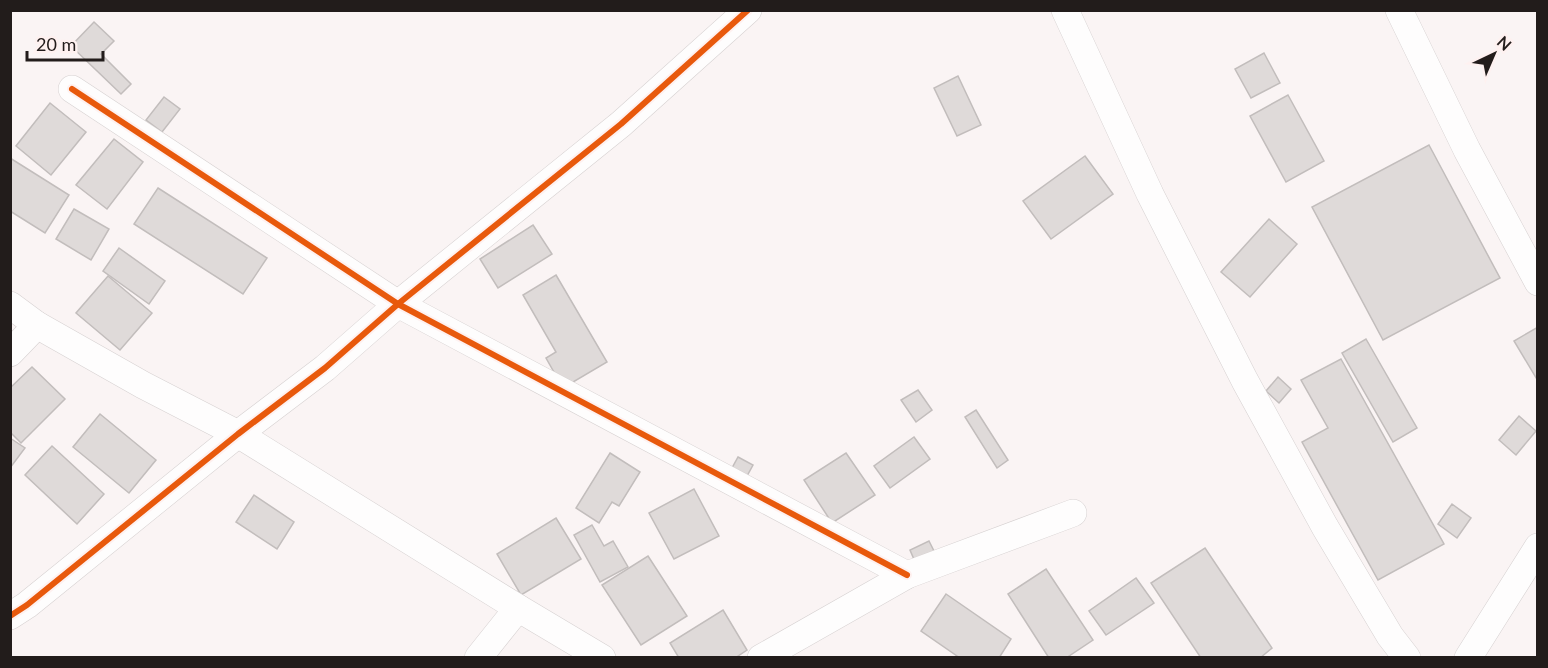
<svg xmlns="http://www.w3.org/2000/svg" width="1548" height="668" viewBox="0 0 1548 668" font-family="Lato,sans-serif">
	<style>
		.building { fill: #dfdad9; stroke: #c2bdbc; stroke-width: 1.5 }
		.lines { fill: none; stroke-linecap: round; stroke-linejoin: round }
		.minor-casing { stroke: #d6d1d1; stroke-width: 28 }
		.minor { stroke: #fefdfd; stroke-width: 27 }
		.cycleway-casing { stroke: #fef1f0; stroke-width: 10 }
		.cycleway { stroke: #e8590c; stroke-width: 6 }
	</style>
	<rect width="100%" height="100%" fill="#faf4f4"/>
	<g class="building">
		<polygon points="94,22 114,41 101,54 131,84 121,94 71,46"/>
		<polygon points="1264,53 1280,83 1251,98 1235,69"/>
		<polygon points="958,76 981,125 957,136 934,88"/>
		<polygon points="1288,95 1324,161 1286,182 1250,116"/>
		<polygon points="164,97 180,109 162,132 146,120"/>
		<polygon points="50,103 86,132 51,175 16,146"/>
		<polygon points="114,139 143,162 107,209 76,185"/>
		<polygon points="1429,145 1500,278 1383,340 1312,207"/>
		<polygon points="1085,156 1113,194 1051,239 1023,201"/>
		<polygon points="10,158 69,195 45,233 10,211"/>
		<polygon points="158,188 267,258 243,294 134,224"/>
		<polygon points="74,209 109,229 91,260 56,239"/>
		<polygon points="1269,219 1297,244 1250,297 1221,272"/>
		<polygon points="533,225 552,254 498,288 480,259"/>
		<polygon points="119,248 165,281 149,304 103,271"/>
		<polygon points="556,275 607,362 563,388 546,358 556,352 523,295"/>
		<polygon points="108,276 152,313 120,350 76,313"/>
		<polygon points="1538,327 1538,381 1514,341"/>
		<polygon points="1366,339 1417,428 1393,442 1342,353"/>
		<polygon points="1341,359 1444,544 1378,580 1302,442 1328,428 1301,380"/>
		<polygon points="32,367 65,399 21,443 10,432 10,388"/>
		<polygon points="1278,377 1291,389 1279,403 1266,391"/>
		<polygon points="918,390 932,410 916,422 901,400"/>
		<polygon points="976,410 1008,460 997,468 965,417"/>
		<polygon points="100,414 156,460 129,493 73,447"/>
		<polygon points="1519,416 1536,431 1516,455 1499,440"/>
		<polygon points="914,437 930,459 890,488 874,466"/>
		<polygon points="10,438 25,448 10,468"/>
		<polygon points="52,446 104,494 77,524 25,475"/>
		<polygon points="610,453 640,472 619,506 612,502 599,523 576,508"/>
		<polygon points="846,453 875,495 832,523 804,480"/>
		<polygon points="738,457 753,465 747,476 732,468"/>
		<polygon points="694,489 719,536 674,559 649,513"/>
		<polygon points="254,495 294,522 277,549 236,522"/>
		<polygon points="1452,504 1471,518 1457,538 1438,524"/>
		<polygon points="556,518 581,559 521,595 497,554"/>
		<polygon points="592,525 604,546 613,541 628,567 600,582 574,535"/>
		<polygon points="929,541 936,555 916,564 910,550"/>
		<polygon points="1205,548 1272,648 1260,658 1201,658 1151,583"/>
		<polygon points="648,556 687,616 641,645 602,585"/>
		<polygon points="1046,569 1093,640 1066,658 1049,658 1008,594"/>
		<polygon points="1136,578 1154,603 1106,635 1089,611"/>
		<polygon points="946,594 1011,639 999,658 960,658 921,631"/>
		<polygon points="723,610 747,650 735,658 679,658 670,643"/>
	</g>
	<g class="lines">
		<g class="minor-casing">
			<g id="minor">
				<polyline points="1065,10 1150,194 1245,381 1325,527 1390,636 1407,658"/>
				<polyline points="1399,10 1467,150 1538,282"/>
				<polyline points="72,89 398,304 907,575"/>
				<polyline points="10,305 37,325 143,385 238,434 518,608 602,658"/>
				<polyline points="10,353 37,325"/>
				<polyline points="10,616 27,605 238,434 325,368 398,304 621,124 748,10"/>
				<polyline points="478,658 518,608"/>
				<polyline points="761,658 907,575 1073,513"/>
				<polyline points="1468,658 1538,547"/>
			</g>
		</g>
		<use href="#minor" class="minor"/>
		<g class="cycleway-casing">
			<g id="cycleway">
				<polyline points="72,89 398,304 907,575"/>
				<polyline points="10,616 27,605 238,434 325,368 398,304 621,124 748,10"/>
			</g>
		</g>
		<use href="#cycleway" class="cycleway"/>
	</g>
	<rect width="1548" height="668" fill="none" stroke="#221c1b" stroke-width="24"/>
	<g transform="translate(1494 54) rotate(44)" stroke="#fef1f0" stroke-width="4.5" paint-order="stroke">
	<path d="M0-4.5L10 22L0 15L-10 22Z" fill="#221c1b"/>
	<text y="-9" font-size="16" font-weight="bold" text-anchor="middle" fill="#221c1b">N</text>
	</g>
	<path d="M27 51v9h76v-9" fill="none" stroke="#221c1b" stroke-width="3"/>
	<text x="36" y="51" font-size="18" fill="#221c1b" stroke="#fef1f0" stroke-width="4.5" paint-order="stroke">20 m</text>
</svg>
